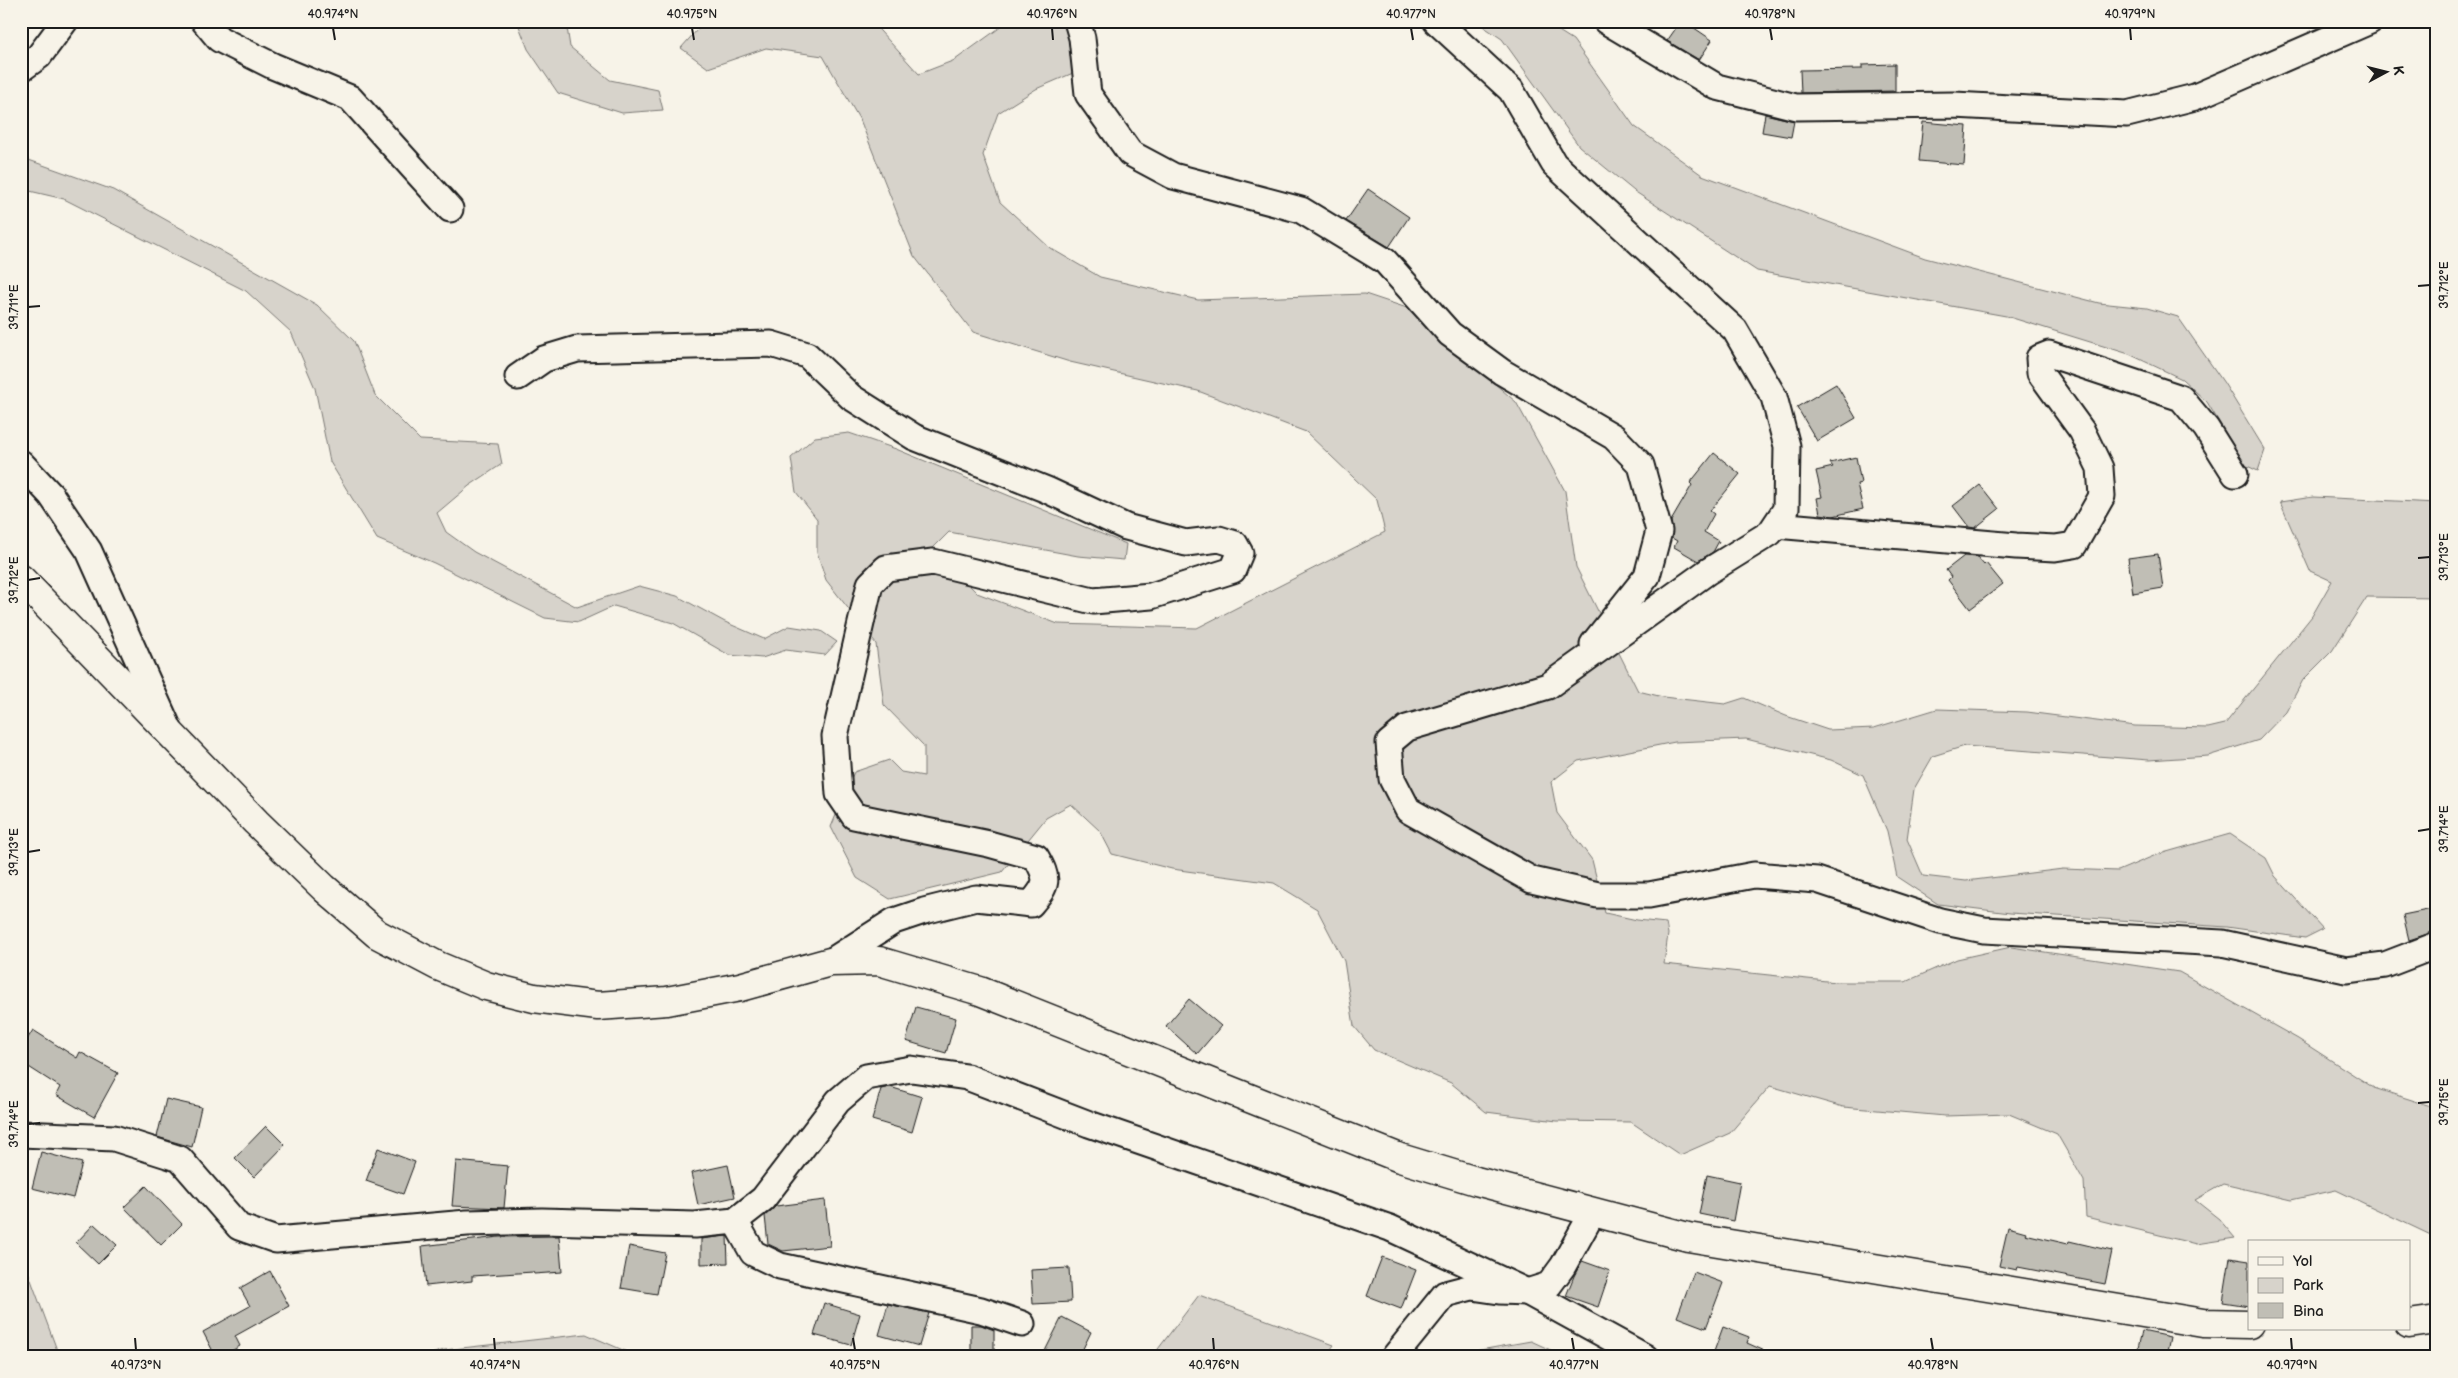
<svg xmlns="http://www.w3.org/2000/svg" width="2458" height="1378" viewBox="0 0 2458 1378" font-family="'Balsamiq Sans',sans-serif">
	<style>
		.green { fill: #d7d3cb; stroke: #7a7874 }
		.building { fill: #c0beb5; stroke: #1c1c1c }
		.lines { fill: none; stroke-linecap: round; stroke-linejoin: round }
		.minor-casing { stroke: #1c1c1c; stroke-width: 29 }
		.tertiary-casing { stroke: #1c1c1c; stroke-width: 31 }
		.minor { stroke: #f7f3e8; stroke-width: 25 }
		.tertiary { stroke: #f7f3e8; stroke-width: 28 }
		.ticks { fill: none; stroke: #1c1c1c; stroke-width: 2 }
		.neatline { fill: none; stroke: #1c1c1c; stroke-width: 2 }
		.ticks-label { font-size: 12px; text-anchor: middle; fill: #1c1c1c }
	</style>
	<rect width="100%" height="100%" fill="#f7f3e8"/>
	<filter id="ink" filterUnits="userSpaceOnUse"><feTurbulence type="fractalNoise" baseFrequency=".02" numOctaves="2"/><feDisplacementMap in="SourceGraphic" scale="10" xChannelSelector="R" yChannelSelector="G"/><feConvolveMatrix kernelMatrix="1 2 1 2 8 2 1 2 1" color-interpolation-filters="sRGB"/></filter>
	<g filter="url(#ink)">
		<g class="green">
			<polygon points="517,21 566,21 570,47 610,80 658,90 663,110 622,113 558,93 528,49"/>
			<polygon points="705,21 871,21 919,74 955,60 1009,21 1067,21 1073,73 1036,89 998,113 983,155 1000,202 1050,248 1100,277 1198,300 1365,294 1407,308 1516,402 1565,491 1576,567 1638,691 1663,697 1725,704 1744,698 1786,716 1828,730 1874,728 1937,709 2027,712 2135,726 2208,728 2225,724 2312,616 2332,581 2310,571 2280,502 2313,497 2437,503 2437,598 2367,597 2332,651 2303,680 2286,712 2259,740 2208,756 2149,760 1965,746 1933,756 1914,789 1907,839 1923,876 1966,881 2063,869 2118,871 2156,855 2230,834 2266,858 2275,876 2323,929 2305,938 2227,927 2010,913 1938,904 1897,877 1887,831 1863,775 1831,760 1746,739 1675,742 1578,761 1551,782 1557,813 1592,860 1605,913 1637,920 1666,923 1668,934 1664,964 1836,982 1905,982 1957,959 2011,947 2179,972 2298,1039 2374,1088 2437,1108 2437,1238 2336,1190 2291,1200 2223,1184 2195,1200 2219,1219 2235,1238 2196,1244 2086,1217 2084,1181 2057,1134 2009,1114 1945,1116 1843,1107 1770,1086 1730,1133 1680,1155 1631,1122 1557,1121 1486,1112 1451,1083 1374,1050 1354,1026 1344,961 1317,909 1274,883 1172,869 1112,854 1100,831 1071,804 1046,818 1002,872 890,899 857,878 831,827 854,772 889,760 901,772 924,776 924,746 884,705 876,644 826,580 817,552 817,519 796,492 791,458 815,437 849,433 896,449 1126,544 1124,560 1078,556 949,532 933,548 977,593 1058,624 1197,628 1385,532 1377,500 1306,432 1198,391 1070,362 973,332 914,256 861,122 823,56 766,48 708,68 681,48"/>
			<polygon points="1475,21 1543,21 1573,40 1634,126 1702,175 1925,258 2099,303 2147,308 2178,317 2224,383 2265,450 2258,471 2245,465 2207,402 2182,379 2129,354 2006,316 1757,271 1634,191 1579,146 1502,39"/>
			<polygon points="21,155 26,159 113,190 317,305 354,341 375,395 420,440 498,444 502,464 469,486 437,513 446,532 474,552 577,607 639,586 677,596 725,622 764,639 789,626 821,631 837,642 825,655 786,650 762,658 729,655 673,623 614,606 579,622 545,618 434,563 377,539 330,462 315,388 291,332 246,291 64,199 21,189"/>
			<polygon points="21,1253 57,1350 60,1357 21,1357"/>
			<polygon points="1199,1295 1334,1345 1325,1357 1152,1357"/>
			<polygon points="586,1334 639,1357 421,1357 444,1350"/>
			<polygon points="1531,1341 1566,1357 1458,1357 1463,1353"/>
		</g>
		<g class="building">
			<polygon points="1681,21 1684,21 1712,40 1699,60 1667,41"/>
			<polygon points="1895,64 1895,91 1801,93 1800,70 1862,69 1862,65"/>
			<polygon points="1765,114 1794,121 1791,137 1762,132"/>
			<polygon points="1923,122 1967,126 1964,165 1919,161"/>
			<polygon points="1368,189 1409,217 1389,247 1346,221"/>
			<polygon points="1836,384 1856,418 1817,441 1797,407"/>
			<polygon points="1714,453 1740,474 1710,511 1714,514 1704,532 1719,541 1713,552 1698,561 1674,547 1677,541 1672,538 1671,521 1692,485 1690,483"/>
			<polygon points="1856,457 1861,483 1857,484 1863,509 1833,516 1820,514 1817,498 1822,497 1816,471 1833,467 1830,463"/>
			<polygon points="1980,485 1999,509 1975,528 1969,527 1953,506"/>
			<polygon points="2158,554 2163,588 2133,593 2128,558"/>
			<polygon points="1964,556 1977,557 1984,565 1986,563 2003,584 1970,609 1948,580 1951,577 1946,570"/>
			<polygon points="2437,908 2437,931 2409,940 2403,915"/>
			<polygon points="1189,999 1221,1026 1197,1054 1166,1026"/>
			<polygon points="916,1007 956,1018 946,1053 906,1041"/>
			<polygon points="33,1030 77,1058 80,1052 118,1073 94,1117 56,1095 60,1087 21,1062 21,1049"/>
			<polygon points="890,1087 922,1097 912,1132 872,1120 881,1089"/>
			<polygon points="166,1099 201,1107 192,1147 157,1137"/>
			<polygon points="266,1126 285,1145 254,1177 235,1158"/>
			<polygon points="378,1148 415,1162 403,1194 366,1181"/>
			<polygon points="41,1152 82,1163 73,1198 32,1188"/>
			<polygon points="456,1161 508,1166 504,1208 452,1206"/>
			<polygon points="728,1165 735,1197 698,1205 691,1173"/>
			<polygon points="1707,1175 1740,1182 1733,1221 1699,1214"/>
			<polygon points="146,1186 182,1224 161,1245 124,1207"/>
			<polygon points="825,1200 830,1246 783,1251 768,1244 765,1216 776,1206"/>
			<polygon points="94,1224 117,1245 98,1264 76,1243"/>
			<polygon points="2008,1227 2026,1232 2025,1234 2068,1244 2069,1241 2112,1251 2105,1284 2018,1267 2017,1270 1999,1266"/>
			<polygon points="559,1236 562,1272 534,1274 533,1272 472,1276 472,1281 426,1286 422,1246 499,1237"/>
			<polygon points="727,1236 728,1263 701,1264 701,1239"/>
			<polygon points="629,1246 665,1253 657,1294 621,1288"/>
			<polygon points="1382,1257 1416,1270 1401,1309 1367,1296"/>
			<polygon points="2230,1258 2249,1261 2249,1306 2223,1302"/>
			<polygon points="1582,1261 1610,1271 1598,1307 1566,1296 1574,1276"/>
			<polygon points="1069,1268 1071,1302 1033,1304 1031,1270"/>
			<polygon points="270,1271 289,1306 235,1336 240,1346 221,1357 216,1357 203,1332 250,1306 240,1288"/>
			<polygon points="1694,1272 1723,1283 1706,1328 1677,1317"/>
			<polygon points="824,1303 860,1314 851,1345 814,1335"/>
			<polygon points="888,1304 929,1313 919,1346 879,1335"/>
			<polygon points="1062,1317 1091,1332 1079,1357 1056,1357 1045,1351"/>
			<polygon points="971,1325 981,1325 994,1330 994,1357 971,1357"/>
			<polygon points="1723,1327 1749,1337 1747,1343 1778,1357 1712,1357"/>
			<polygon points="2142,1331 2170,1337 2166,1357 2136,1357"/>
		</g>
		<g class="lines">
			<g class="minor-casing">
				<g id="minor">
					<polyline points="204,21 219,39 273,66 350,98 450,209"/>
					<polyline points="1077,21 1082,38 1088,94 1130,153 1173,176 1301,210 1385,261 1450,334 1502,372 1614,437 1641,465 1659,531 1647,576 1593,644"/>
					<polyline points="1436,21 1511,90 1554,164 1735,330 1774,397 1787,446 1786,509 1770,533 1707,572 1548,686 1407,728 1389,743 1392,779 1408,810 1532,880 1598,895 1649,895 1754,875 1817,880 1940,921 1984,930 2222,943 2346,970 2385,965 2437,945"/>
					<polyline points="1606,21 1717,87 1796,107 1954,105 2127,114 2195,97 2370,21"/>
					<polyline points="21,69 39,56 65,21"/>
					<path d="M518,377L544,359L577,349L771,344L807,355L851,397L914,437L1047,490L1126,527L1186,543L1219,539L1235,544L1240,553L1233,570L1151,596L1093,601L933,562L886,568L870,584L835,736L839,794L854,816L989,844L1036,857C1049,880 1048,884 1031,904L976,898L924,911L894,921L830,962"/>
					<polyline points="21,463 51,495 89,551 169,729"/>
					<polyline points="1776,525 2016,546 2055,548 2074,545 2102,496 2100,468 2082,431 2040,373 2039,358 2049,354 2181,398 2206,428 2235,474"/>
					<polyline points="21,1134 114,1138 180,1159 239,1227 276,1240 467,1223 542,1221 695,1225 735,1221 763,1199 838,1101 866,1077 911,1069 967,1077 1089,1124 1390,1228 1527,1292 1645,1357"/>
					<polyline points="735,1221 753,1253 780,1266 981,1310 1022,1324"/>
					<polyline points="1394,1357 1445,1294 1472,1287 1499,1291 1527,1292 1549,1285 1563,1266 1593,1212"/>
				</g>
			</g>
			<g class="tertiary-casing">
				<g id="tertiary">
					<polyline points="21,579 256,822 324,888 377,934 438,966 486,986 534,998 598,1006 667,1001 740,987 830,962 879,961 980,991 1400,1158 1476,1181 1688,1237 2203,1323 2249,1324"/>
					<polyline points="2409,1324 2437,1320"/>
				</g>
			</g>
			<use href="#minor" class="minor"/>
			<use href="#tertiary" class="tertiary"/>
		</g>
	</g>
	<path class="ticks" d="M333,28L335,40M692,28L694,40M1052,28L1053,40M1411,28L1413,40M1770,28L1772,40M2130,28L2131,40M2418,286L2430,285M28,307L40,306M2418,558L2430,557M28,580L40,578M2418,831L2430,829M28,852L40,850M2418,1103L2430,1102M28,1124L40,1123M135,1338L136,1350M494,1338L495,1350M853,1338L855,1350M1213,1338L1214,1350M1572,1338L1574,1350M1931,1338L1933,1350M2291,1338L2292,1350"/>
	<rect width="2458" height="1378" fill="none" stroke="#f7f3e8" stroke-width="55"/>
	<rect x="2248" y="1240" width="162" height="90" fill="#f7f3e8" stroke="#9f9d96"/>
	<rect x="2258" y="1257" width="25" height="8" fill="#f7f3e8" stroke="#9f9d96"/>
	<text x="2293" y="1266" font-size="15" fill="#1c1c1c">Yol</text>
	<rect x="2258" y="1278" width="25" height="15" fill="#d7d3cb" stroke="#9f9d96"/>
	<text x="2293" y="1290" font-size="15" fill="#1c1c1c">Park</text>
	<rect x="2258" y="1303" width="25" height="15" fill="#c0beb5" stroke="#9f9d96"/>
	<text x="2293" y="1316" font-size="15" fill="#1c1c1c">Bina</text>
	<g transform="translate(2386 72) rotate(83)" stroke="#f7f3e8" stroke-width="4" paint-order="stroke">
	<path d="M0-4L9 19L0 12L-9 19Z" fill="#1c1c1c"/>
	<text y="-8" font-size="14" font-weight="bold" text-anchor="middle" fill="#1c1c1c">K</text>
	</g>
	<rect x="28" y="28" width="2402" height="1322" class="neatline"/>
	<g class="ticks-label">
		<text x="333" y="18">40.974°N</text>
		<text x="692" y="18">40.975°N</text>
		<text x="1052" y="18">40.976°N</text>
		<text x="1411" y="18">40.977°N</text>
		<text x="1770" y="18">40.978°N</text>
		<text x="2130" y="18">40.979°N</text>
		<text transform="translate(2444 285) rotate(-90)" y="4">39.712°E</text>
		<text transform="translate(14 307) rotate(-90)" y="4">39.711°E</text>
		<text transform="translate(2444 557) rotate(-90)" y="4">39.713°E</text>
		<text transform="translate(14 580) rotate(-90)" y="4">39.712°E</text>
		<text transform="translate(2444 829) rotate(-90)" y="4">39.714°E</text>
		<text transform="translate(14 852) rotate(-90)" y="4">39.713°E</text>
		<text transform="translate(2444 1102) rotate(-90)" y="4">39.715°E</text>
		<text transform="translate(14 1124) rotate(-90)" y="4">39.714°E</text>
		<text x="136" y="1369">40.973°N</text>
		<text x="495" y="1369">40.974°N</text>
		<text x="855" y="1369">40.975°N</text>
		<text x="1214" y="1369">40.976°N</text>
		<text x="1574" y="1369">40.977°N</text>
		<text x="1933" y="1369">40.978°N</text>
		<text x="2292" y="1369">40.979°N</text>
	</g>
</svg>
